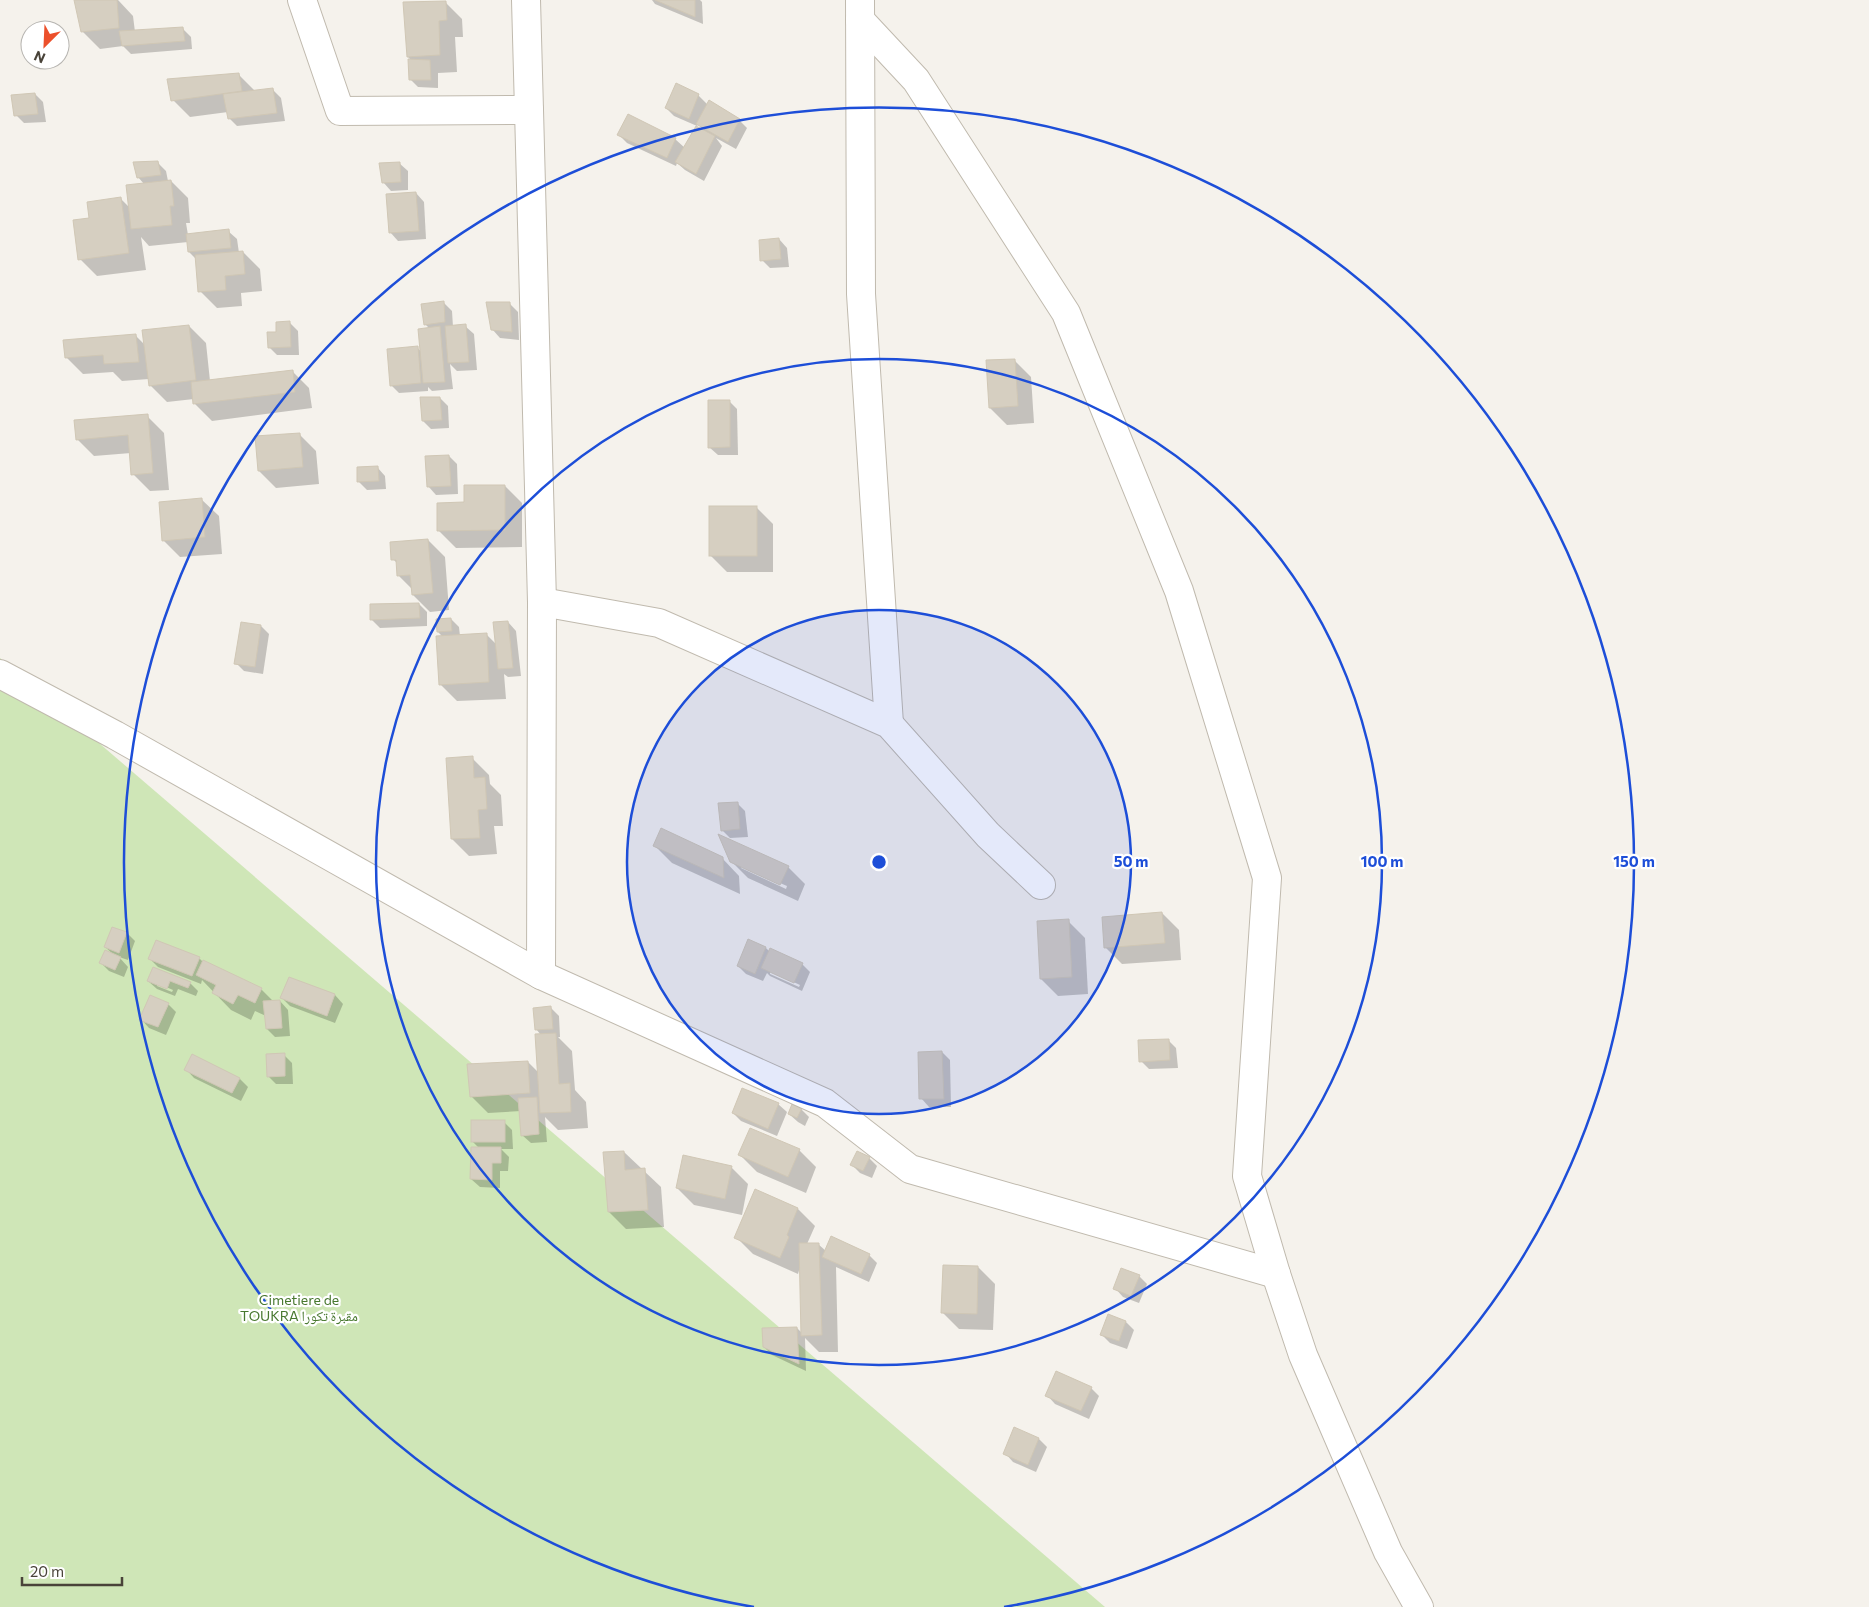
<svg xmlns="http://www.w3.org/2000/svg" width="1869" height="1607" viewBox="0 0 1869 1607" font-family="Commissioner,'Noto Naskh Arabic',sans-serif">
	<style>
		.green { fill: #cfe6b7 }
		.shadow { fill: #0003; fill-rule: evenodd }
		.building { fill: #d6cfc1; stroke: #d0c7b5 }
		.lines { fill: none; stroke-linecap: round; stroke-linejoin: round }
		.minor-casing { stroke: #c0baae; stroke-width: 30 }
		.minor { stroke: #fff; stroke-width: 28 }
		.ring { fill: none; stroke: #1d4ed8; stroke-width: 2.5 }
		.labels { text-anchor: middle; stroke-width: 4.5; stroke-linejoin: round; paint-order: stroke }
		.park-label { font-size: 14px; fill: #48782f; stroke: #fff }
		.centre { fill: #1d4ed8; stroke: #fff; stroke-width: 2.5 }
		.ring-label { font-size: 15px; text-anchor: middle; font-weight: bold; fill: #1d4ed8; stroke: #fff; stroke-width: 4.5; stroke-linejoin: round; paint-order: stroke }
	</style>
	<rect width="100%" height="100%" fill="#f5f2ec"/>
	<polygon class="green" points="0,658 1105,1607 0,1607"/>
	<g class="shadow">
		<polygon points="94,0 118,0 133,16 135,32 183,29 191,37 192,49 131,54 123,46 100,49 83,32"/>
		<polygon points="652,0 700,0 702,2 703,24 655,4"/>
		<polygon points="445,2 462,19 463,37 455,37 457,72 438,73 438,88 418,87 410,79 412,61 408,57"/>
		<polygon points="239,75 256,92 273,90 281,98 285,121 237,126 229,118 228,112 190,117 173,100"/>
		<polygon points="35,94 43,102 46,122 24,123 16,115"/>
		<polygon points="698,95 708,105 739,120 747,128 736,149 716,138 722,146 704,181 685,170 677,163 676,166 627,143 619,135 675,139 685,148 706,132 698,124 697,126 674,116 666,108"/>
		<polygon points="157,162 166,171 168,181 171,181 188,198 190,223 186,223 188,235 228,231 237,239 239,253 243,252 260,269 262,291 241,293 242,306 217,308 200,291 197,260 189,252 188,242 149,246 141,237 146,270 97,276 80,259 90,219 121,199 130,208 144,184 138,177"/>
		<polygon points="399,163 408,171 408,190 391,191 383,182"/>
		<polygon points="416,193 424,202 426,239 398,241 390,232"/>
		<polygon points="779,239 787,248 789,267 770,268 762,260"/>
		<polygon points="444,303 452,311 453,327 465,326 474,334 477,370 457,371 450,364 453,389 432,391 428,387 428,391 399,393 391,385 417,348 421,351 430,329 425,324"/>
		<polygon points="510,304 518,312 519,340 500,338 492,329"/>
		<polygon points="290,323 298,331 299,355 277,355 269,347 277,333"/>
		<polygon points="189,326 206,343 210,381 292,371 309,388 312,408 212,421 195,404 194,399 167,402 150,385 149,379 122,381 113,372 83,374 66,357 136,336 145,345"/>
		<polygon points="1014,360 1031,377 1034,423 1007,425 990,408"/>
		<polygon points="440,398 448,406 449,428 431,429 423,421"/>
		<polygon points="729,401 737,409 738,455 718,455 709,447"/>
		<polygon points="147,416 164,433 169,490 150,491 133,474 131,453 94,456 77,439"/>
		<polygon points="299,434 316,451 319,484 276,488 259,471"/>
		<polygon points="449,456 457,464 458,494 436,495 428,486"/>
		<polygon points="377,467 385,476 386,489 367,490 358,481"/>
		<polygon points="505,486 522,503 522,547 456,548 439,531 465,503"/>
		<polygon points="201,499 219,516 222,554 180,557 163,540"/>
		<polygon points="756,507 773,524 773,572 727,572 710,555"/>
		<polygon points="428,540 445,557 449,610 430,612 413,595 413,590 399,576 398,564 393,559"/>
		<polygon points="419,604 427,612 427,626 380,628 371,619"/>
		<polygon points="451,619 459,627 460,636 486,634 497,645 508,622 516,631 521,676 508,677 504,674 506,699 457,701 440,684 443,637 438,632"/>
		<polygon points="261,626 269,634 263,674 244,671 236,663"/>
		<polygon points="472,758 489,775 490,784 501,795 503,826 494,826 497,854 469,856 452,839"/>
		<polygon points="737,803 745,811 748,837 730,838 722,830"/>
		<polygon points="655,846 722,858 739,876 740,894 672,863"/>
		<path d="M731,861L788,867L805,884L798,901L748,878ZM741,866L787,886L786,889L741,868Z"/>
		<polygon points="1162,913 1179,930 1181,960 1122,964 1105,947"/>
		<polygon points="1068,921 1085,938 1088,994 1058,996 1041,979"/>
		<polygon points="113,928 127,933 135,941 128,960 119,957 128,967 124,977 109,971 101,963 114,955 105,947"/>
		<path d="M749,941L766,948L770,952L802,964L810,972L802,991L770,976L767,973L763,981L746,974L738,966ZM770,971L800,985L799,987L770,974Z"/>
		<polygon points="199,958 203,962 261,989 274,1002 280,1001 288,1010 290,1036 275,1037 267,1029 266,1016 255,1011 251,1020 231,1010 202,980 201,984 158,967 150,959"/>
		<path d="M153,969L190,983L198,991L196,996L178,989L175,996L157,989L148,981ZM157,983L173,990L172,992L157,986Z"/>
		<polygon points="289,978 335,995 343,1004 335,1023 290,1006 282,998"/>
		<polygon points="168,1004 176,1012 166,1035 149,1028 141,1019"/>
		<polygon points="551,1008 559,1016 560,1037 558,1037 572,1051 575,1090 586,1102 588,1128 558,1130 545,1117 547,1142 531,1143 522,1135 521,1111 488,1113 471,1096 528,1062 539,1073 541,1035 536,1029"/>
		<polygon points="1168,1040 1176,1048 1178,1068 1149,1069 1141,1061"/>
		<polygon points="942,1052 950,1060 951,1107 929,1107 921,1098"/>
		<polygon points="284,1055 292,1063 293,1084 276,1084 268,1076"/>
		<polygon points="193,1056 240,1079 248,1087 241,1101 194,1078 186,1069"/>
		<polygon points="778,1104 787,1112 777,1136 741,1121 733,1113"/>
		<polygon points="801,1109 809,1117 805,1126 798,1122 789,1114"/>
		<polygon points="504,1122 512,1130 513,1149 501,1149 509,1157 508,1171 500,1171 500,1188 480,1187 471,1179 479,1148 472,1141"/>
		<polygon points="799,1150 816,1167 806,1193 757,1172 740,1155"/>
		<polygon points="624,1152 661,1187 664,1227 626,1229 609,1212"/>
		<polygon points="869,1158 877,1166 872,1178 860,1173 852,1165"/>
		<polygon points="731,1167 748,1184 742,1215 694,1205 677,1188"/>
		<polygon points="755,1191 798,1209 815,1226 807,1244 818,1244 826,1251 869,1255 877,1263 869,1282 836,1267 838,1352 819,1352 805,1338 806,1371 772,1355 764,1347 797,1328 802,1333 800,1267 798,1274 753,1254 736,1237"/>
		<polygon points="978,1267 995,1284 993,1330 959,1329 942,1312"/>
		<polygon points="1139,1276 1147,1284 1139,1303 1123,1297 1115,1288"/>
		<polygon points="1109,1316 1126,1322 1134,1330 1127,1349 1110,1343 1101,1334"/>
		<polygon points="1091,1388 1099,1396 1089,1419 1055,1404 1047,1395"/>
		<polygon points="1015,1429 1039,1439 1047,1447 1036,1472 1013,1462 1005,1453"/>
	</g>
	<g class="building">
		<polygon points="74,0 117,0 119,28 81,32"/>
		<polygon points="655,0 695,0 695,17"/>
		<polygon points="446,1 447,20 439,21 440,55 407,57 403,2"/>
		<polygon points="183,27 185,41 122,46 119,31"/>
		<polygon points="408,59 430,60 431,80 409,80"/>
		<polygon points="239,73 242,91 171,101 167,79"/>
		<polygon points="676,83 699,94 689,119 665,108"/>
		<polygon points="273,88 277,113 228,119 223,94"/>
		<polygon points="35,93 38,114 14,116 11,95"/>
		<polygon points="709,100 740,119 728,142 696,124"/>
		<polygon points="628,114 676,138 667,158 617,135"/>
		<polygon points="696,126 715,136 696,174 675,162"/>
		<polygon points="158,161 161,175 137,178 133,162"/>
		<polygon points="400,162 401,182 382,183 379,163"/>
		<polygon points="171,180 174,206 170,206 172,225 131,229 126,185"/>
		<polygon points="416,192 419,231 389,233 386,194"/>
		<polygon points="121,197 129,253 78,260 73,220 89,218 87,202"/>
		<polygon points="229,229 231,248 188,252 186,234"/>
		<polygon points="779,238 781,259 760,261 759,240"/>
		<polygon points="243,251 245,274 225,276 226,290 198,292 195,255"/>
		<polygon points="444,301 445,322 424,325 421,304"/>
		<polygon points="486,302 510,302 512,332 491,330"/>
		<polygon points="290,321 291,347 268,348 267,332 276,332 276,322"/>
		<polygon points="466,324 469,362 448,363 445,326"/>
		<polygon points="189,325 196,380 149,386 142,330"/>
		<polygon points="440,326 445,382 423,383 418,329"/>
		<polygon points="136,334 139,362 104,364 103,355 65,358 63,340"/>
		<polygon points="418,346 421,383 390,386 387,349"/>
		<polygon points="1015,359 1018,406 989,408 986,360"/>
		<polygon points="293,370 295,392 193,404 191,382"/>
		<polygon points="420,397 440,397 442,420 422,421"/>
		<polygon points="708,400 730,400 730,447 708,448"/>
		<polygon points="148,414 153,473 131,475 128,435 76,440 74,420"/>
		<polygon points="300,433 303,467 258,471 255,436"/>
		<polygon points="449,455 451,486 427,487 425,456"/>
		<polygon points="378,466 379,481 357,482 357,467"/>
		<polygon points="464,485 505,485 505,530 437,531 437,503 464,502"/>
		<polygon points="202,498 205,537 162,541 159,502"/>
		<rect x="709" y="506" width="48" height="50"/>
		<polygon points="428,539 433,593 412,595 410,575 397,576 396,560 391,560 390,542"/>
		<polygon points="419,603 420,618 370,620 370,604"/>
		<polygon points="451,618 452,631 437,632 436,619"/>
		<polygon points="508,621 513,668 498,669 493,622"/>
		<polygon points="241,622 261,625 255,667 234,664"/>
		<polygon points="487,633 489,682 439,685 436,636"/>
		<polygon points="473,756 474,778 485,777 487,809 478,810 480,838 451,839 446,758"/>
		<polygon points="738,802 740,829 721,831 718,803"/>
		<polygon points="661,828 723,857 724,878 653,846"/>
		<polygon points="718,834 789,866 780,885 730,862"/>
		<polygon points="1162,912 1165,943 1104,948 1102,917"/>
		<polygon points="1069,919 1072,977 1040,979 1037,921"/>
		<polygon points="112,927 127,932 119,953 104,947"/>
		<polygon points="748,939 766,947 755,974 737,966"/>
		<polygon points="156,940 200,957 192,976 148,959"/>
		<polygon points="770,948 803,963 794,983 761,968"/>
		<polygon points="105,950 121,957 115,970 99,963"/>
		<polygon points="203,960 262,988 255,1003 238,995 233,1004 212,993 216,985 196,975"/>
		<polygon points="153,967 191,982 188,988 170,981 167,989 147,981"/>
		<polygon points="289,977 335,994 327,1016 280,998"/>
		<polygon points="150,995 169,1003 158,1027 139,1020"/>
		<polygon points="280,1000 282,1028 266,1029 263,1001"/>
		<polygon points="551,1006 553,1029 535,1030 533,1008"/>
		<polygon points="556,1033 559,1084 570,1083 571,1112 540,1113 535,1034"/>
		<polygon points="1169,1039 1170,1060 1139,1062 1138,1040"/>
		<polygon points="942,1051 944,1099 919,1099 918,1052"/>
		<polygon points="285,1053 285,1076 267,1077 266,1054"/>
		<polygon points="192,1054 240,1078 232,1093 184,1070"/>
		<polygon points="528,1061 530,1093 470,1097 467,1064"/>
		<polygon points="742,1088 779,1103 768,1129 732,1113"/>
		<polygon points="537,1097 539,1134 521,1136 518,1098"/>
		<polygon points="792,1104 802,1108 797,1118 788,1114"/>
		<rect x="471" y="1120" width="34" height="22"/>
		<polygon points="750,1128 800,1149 788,1177 738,1155"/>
		<polygon points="471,1147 501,1147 501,1163 492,1163 492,1180 470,1179"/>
		<polygon points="624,1151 625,1170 645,1168 648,1210 608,1212 603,1152"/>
		<polygon points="857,1151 870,1157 863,1171 850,1165"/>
		<polygon points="683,1155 732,1166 725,1199 676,1188"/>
		<polygon points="755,1189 798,1208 787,1235 789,1237 780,1258 734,1238"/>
		<polygon points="831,1236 870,1254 861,1274 822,1257"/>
		<polygon points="799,1243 819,1243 822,1335 801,1336"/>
		<polygon points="943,1265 978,1266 977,1314 941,1313"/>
		<polygon points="1121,1268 1140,1275 1131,1296 1113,1289"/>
		<polygon points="1108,1314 1126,1321 1119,1341 1100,1335"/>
		<polygon points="797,1327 799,1364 763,1347 762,1328"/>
		<polygon points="1056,1371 1092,1387 1081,1411 1045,1396"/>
		<polygon points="1014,1427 1039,1438 1028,1465 1003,1454"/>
	</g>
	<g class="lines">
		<g class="minor-casing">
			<g id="minor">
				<polyline points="302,0 340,111 529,110 542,602 541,975 825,1103 910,1169 1276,1274"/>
				<polyline points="526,0 529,110"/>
				<polyline points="860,0 861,294 889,724"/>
				<polyline points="860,20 916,80 1066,313 1179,591 1267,878 1247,1176 1276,1274 1303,1355 1388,1552 1419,1607"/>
				<polyline points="542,602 659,623 889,724 988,835 1041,885"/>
				<polyline points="0,674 115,735 541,975"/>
			</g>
		</g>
		<use href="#minor" class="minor"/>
	</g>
	<circle cx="879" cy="862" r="252" fill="#1d4ed8" fill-opacity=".12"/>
	<g class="ring">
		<circle cx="879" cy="862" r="252"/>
		<circle cx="879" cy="862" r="503"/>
		<path d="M754 1607A755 755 0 1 1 1004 1607"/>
	</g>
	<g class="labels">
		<g class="park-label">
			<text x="299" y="1305">Cimetiere de<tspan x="299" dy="16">TOUKRA مقبرة تكورا</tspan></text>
		</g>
	</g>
	<circle cx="879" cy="862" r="8" class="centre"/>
	<g class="ring-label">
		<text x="1131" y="867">50 m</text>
		<text x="1382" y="867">100 m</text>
		<text x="1634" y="867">150 m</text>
	</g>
	<g transform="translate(45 45) rotate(204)"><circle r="24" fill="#ffffff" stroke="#b6b4b0"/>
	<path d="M0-4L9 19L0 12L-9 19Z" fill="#ec502b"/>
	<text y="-8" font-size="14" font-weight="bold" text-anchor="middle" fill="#494339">N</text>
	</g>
	<path d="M22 1577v8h100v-8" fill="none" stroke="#494339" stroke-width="2.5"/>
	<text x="30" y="1577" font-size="15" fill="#494339" stroke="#ffffff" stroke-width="4" paint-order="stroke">20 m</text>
</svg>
